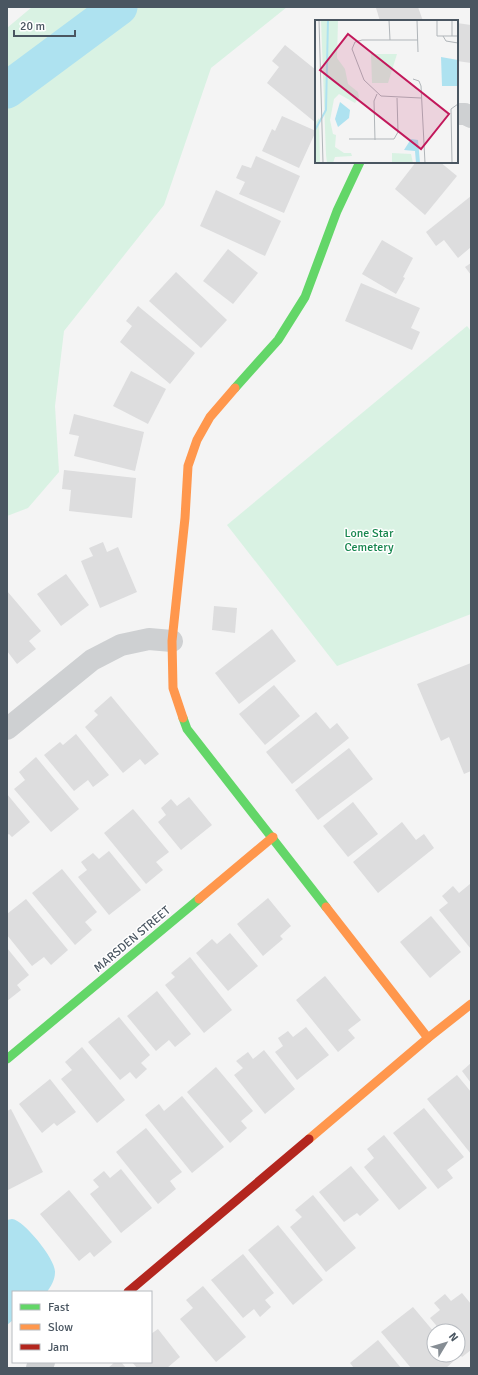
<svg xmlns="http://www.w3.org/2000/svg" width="478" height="1375" viewBox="0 0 478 1375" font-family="Signika,sans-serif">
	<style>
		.green { fill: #d9f2e3 }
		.water { fill: #aee2f0 }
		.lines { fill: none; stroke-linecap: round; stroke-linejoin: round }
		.river { stroke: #aee2f0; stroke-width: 37 }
		.building { fill: #ddddde }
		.street { stroke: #ced0d2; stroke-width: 22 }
		.fast { stroke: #63d668; stroke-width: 9 }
		.slow { stroke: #ff974d; stroke-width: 9 }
		.jam { stroke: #b3261e; stroke-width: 9 }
		.labels { text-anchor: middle; stroke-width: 3; stroke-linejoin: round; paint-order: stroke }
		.park-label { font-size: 12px; fill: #17864f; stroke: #fff }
		.street-label { font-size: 12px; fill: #4a5661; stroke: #fff }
		.inset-river { fill: none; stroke: #aee2f0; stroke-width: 2 }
		.inset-road { fill: none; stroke: #b0b5b9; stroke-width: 1 }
		.view { fill: #c2185b; fill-opacity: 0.15; stroke: #c2185b; stroke-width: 2 }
		.inset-edge { fill: none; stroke: #4a5661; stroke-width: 2 }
	</style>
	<rect width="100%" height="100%" fill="#f4f4f4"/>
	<g class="green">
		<polygon points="32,7 287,7 211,68 164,205 64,331 55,406 59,472 28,508 7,516 7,28"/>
		<polygon points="467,326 471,331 471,614 337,666 227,525"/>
	</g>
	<path class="water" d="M12,1219C24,1220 56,1260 55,1272C55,1280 51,1286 47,1292H13V1320L7,1325V1220Z"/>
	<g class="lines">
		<polyline class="river" points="7,90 119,7"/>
	</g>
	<g class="building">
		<polygon points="378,7 418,7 423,21 380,21 376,8"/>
		<polygon points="457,23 471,25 471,63 457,61"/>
		<polygon points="285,45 316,70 316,123 267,83 279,67 272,61"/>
		<polygon points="282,116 316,131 299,168 262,151 272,129 275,131"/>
		<polygon points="256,156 300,176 284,213 239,194 245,182 236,178 242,165 251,168"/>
		<polygon points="416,162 440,162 457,176 425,215 395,189"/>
		<polygon points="216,190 281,221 265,256 200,226"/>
		<polygon points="471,196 471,247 458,258 444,240 436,246 426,232"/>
		<polygon points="382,240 413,258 403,277 405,278 396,294 362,274"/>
		<polygon points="228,249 258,273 233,304 203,281"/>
		<polygon points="471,263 471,275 465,267"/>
		<polygon points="176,272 227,320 201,348 149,301"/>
		<polygon points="361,283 420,308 411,328 420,332 412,350 345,321"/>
		<polygon points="138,306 195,353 170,384 120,342 132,326 126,321"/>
		<polygon points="131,371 166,389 148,424 113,406"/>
		<polygon points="74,414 144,432 135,471 74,456 79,436 69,434"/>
		<polygon points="64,470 136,478 132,518 69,511 71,490 62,489"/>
		<polygon points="103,542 107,552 118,547 137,592 100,608 81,561 93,556 89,548"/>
		<polygon points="66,574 89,605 61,626 37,594"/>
		<polygon points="7,591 41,631 29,641 36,649 17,664 7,651"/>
		<polygon points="214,606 237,608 235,633 212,630"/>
		<polygon points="272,629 296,661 239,704 215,673"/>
		<polygon points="471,663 471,771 464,774 449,737 441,741 417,684"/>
		<polygon points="274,685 300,716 265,745 239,714"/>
		<polygon points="111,696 159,754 145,765 140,759 123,773 85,727 98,715 94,711"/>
		<polygon points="316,712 330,729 337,723 349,738 292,784 266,752"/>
		<polygon points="76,734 109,775 93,787 88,780 74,791 44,755 60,742 63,745"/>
		<polygon points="349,748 373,779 318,820 295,790"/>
		<polygon points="36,757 79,809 51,832 14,789 25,780 19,772"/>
		<polygon points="7,794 30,822 12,837 9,834 7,835"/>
		<polygon points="189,797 212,825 181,850 158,822 166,815 161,808 171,799 177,806"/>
		<polygon points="353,802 378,834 348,857 323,826"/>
		<polygon points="133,809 169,852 156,862 163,870 146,884 104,833"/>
		<polygon points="402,822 416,840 424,834 434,848 378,893 353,862"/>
		<polygon points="109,851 141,890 109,915 78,877 87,870 81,862 93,853 99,859"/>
		<polygon points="62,869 97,912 85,922 92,930 75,945 32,893"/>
		<polygon points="470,884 471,885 471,949 439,910 448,903 442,896 453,886 459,893"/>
		<polygon points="268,898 291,926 280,936 283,939 263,956 237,924"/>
		<polygon points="26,899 68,950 51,965 44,957 32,966 7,935 7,914"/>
		<polygon points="431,916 461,952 430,978 400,942"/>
		<polygon points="230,933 258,966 228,991 196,953 212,939 217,944"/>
		<polygon points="7,948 29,975 17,985 21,990 7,1001"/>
		<polygon points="190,957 232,1010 204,1033 165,985 175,977 171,973"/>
		<polygon points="325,976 361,1020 348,1030 355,1038 338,1052 296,1000"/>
		<polygon points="157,991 191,1034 175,1047 169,1040 156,1051 127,1016"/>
		<polygon points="119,1017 150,1055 141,1063 147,1069 136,1079 130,1072 120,1080 88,1042"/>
		<polygon points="306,1027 329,1055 297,1080 275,1052 283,1046 278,1038 288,1031 293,1037"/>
		<polygon points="82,1047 125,1100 97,1123 61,1079 72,1070 65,1062"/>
		<polygon points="264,1050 295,1089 265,1114 234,1075 243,1068 236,1061 248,1052 253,1059"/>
		<polygon points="471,1063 471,1083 462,1071"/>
		<polygon points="216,1067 253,1111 241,1121 247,1128 230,1143 187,1092"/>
		<polygon points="457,1075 471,1092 471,1154 427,1099"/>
		<polygon points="50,1079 76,1112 57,1126 54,1123 42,1133 19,1104"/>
		<polygon points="182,1096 224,1147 192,1173 145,1115 159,1104 164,1111"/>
		<polygon points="424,1108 464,1157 447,1170 453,1178 438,1189 393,1133"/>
		<polygon points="11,1109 43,1172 8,1190 7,1111"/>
		<polygon points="146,1128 182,1172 170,1181 176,1189 158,1204 116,1152"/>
		<polygon points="384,1135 427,1188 399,1210 364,1167 374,1158 367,1149"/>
		<polygon points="351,1166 379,1200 360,1216 357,1213 344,1222 319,1192"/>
		<polygon points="121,1169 152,1208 121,1233 90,1194 99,1187 93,1180 104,1171 110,1178"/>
		<polygon points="69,1190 112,1242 94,1257 90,1252 79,1261 40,1214"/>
		<polygon points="313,1195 356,1248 326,1272 290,1227 302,1217 295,1210"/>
		<polygon points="278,1225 323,1280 293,1305 248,1250"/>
		<polygon points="243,1254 274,1293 265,1300 271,1307 260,1317 254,1309 243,1318 211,1280"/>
		<polygon points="203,1286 246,1337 216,1362 180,1319 193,1308 186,1300"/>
		<polygon points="462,1293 471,1304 471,1350 462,1357 458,1352 458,1331 441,1331 430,1318 440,1310 434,1303 445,1294 451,1301"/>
		<polygon points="413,1307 434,1332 434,1355 453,1355 456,1359 446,1368 411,1368 381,1332"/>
		<polygon points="158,1329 180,1357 167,1368 137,1368 132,1362 151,1362 151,1334"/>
		<polygon points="378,1340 401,1368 354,1368 350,1363"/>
		<polygon points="115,1362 121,1362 126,1368 108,1368"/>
	</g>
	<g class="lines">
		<g class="street">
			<polyline points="457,114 465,114 471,117"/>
			<polyline points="7,729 92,660 121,645 149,639 172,641"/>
			<polyline points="37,1368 44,1362"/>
		</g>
		<g class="fast">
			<polyline points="235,388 278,340 305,297 337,211 360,162"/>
			<polyline points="183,718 187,729 326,907"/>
			<polyline points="7,1059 199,899"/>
		</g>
		<g class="slow">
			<polyline points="183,718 173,688 172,641 185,518 188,466 197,440 210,417 235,388"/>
			<polyline points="199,899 273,837"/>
			<polyline points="326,907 428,1038"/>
			<polyline points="309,1139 428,1038 471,1004"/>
		</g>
		<polyline class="jam" points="128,1292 309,1139"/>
	</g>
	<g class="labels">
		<g class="park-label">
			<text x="369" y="537">Lone Star<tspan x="369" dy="14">Cemetery</tspan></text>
		</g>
		<g class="street-label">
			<text transform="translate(132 939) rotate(-40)" y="4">MARSDEN STREET</text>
		</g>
	</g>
	<g transform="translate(315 20)">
		<rect width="143" height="143" fill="#f4f4f4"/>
		<path d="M6,0H23L22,38L30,49L33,64L43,72L44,77L40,83L24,74L19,79L15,100L18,114L21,115L20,127L29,133H36L37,136L20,137L18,143H12L11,135ZM56,34H82L73,63H57ZM4,98L5,143H0V103ZM77,133L96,134L98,143H77Z" fill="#d9f2e3"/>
		<path d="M126,37L143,40V66H127ZM25,82L35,90L34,98L23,107L20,99ZM96,119L103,120L105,143H101L100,131L89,130Z" fill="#aee2f0"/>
		<path class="inset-river" d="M0,110L11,90L13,0"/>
		<path class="inset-road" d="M4,0L8,143M74,0L75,20M102,0L103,32M122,0V16H143M137,0V16M128,16L131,21L143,23M103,20H47L40,22L37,29L49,60L66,76L106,78M98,59L104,61L106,66L110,143M34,119H79L83,112L82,78M60,120L59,81L62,74M137,143L136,89L143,84"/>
		<path class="view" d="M33,14L134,94L106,129L5,50Z"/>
		<rect width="143" height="143" class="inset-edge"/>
	</g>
	<rect width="478" height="1375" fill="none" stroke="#4a5661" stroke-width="16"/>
	<rect x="12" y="1291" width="140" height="72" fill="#ffffff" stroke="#b7bbc0"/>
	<rect x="20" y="1304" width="20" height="6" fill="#63d668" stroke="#b7bbc0"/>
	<text x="48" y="1311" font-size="12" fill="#4a5661">Fast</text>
	<rect x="20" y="1324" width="20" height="6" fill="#ff974d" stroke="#b7bbc0"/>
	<text x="48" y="1331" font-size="12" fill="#4a5661">Slow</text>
	<rect x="20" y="1344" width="20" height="6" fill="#b3261e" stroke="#b7bbc0"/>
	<text x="48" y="1351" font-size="12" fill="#4a5661">Jam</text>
	<g transform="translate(446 1343) rotate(52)"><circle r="19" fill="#ffffff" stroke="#b7bbc0"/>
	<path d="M0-3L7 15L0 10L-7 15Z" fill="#868d94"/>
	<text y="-6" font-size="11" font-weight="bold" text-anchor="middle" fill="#4a5661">N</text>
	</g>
	<path d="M14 30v6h61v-6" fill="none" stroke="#4a5661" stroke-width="2"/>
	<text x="20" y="30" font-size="12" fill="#4a5661" stroke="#ffffff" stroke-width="3" paint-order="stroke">20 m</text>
</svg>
